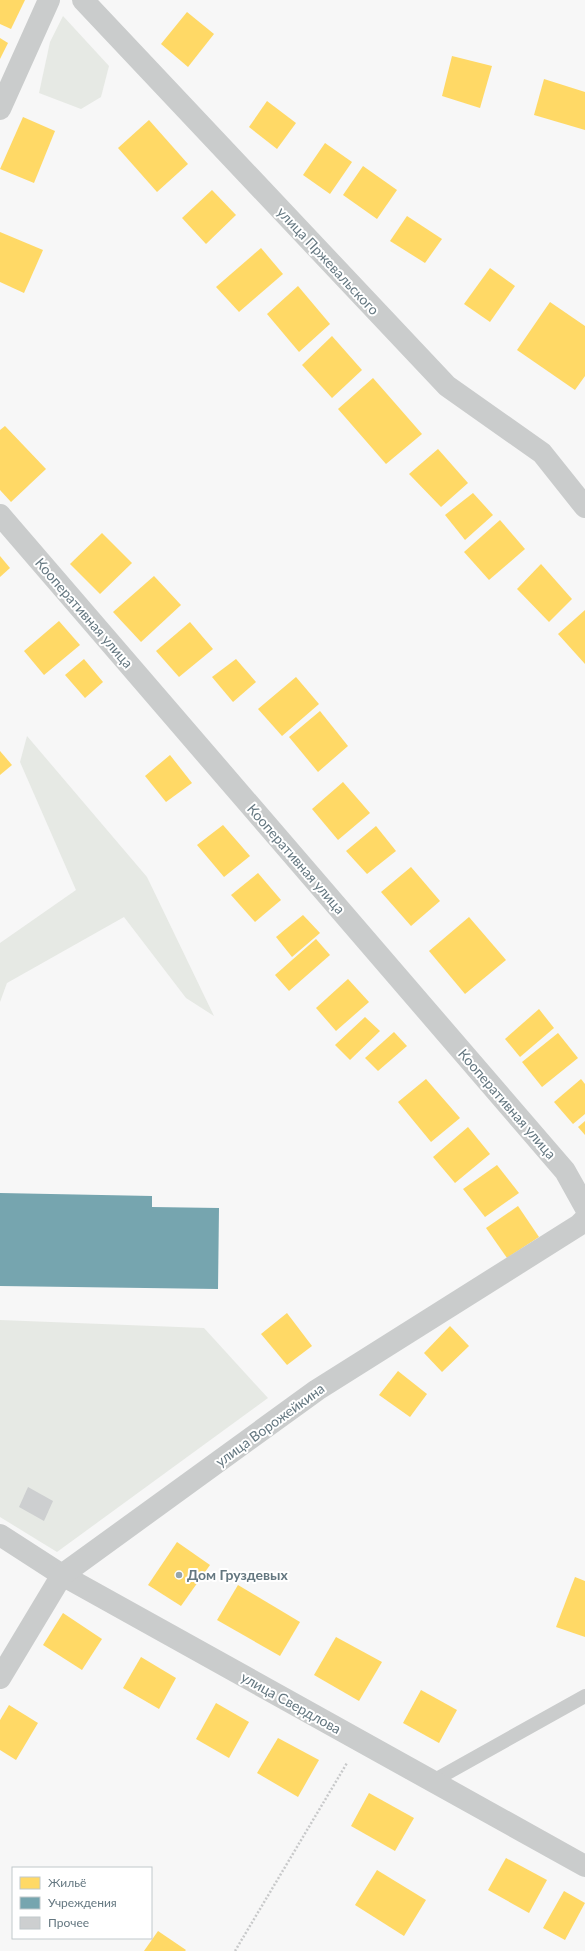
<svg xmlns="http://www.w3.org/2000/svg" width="585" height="1951" viewBox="0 0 585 1951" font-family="Lato,sans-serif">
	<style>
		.green { fill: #e6e9e4 }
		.homes { fill: #ffd966 }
		.public { fill: #76a5af }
		.building { fill: #cdcfd0 }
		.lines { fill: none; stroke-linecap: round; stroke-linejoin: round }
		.path { stroke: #c8c9ca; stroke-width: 2.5; stroke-dasharray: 2 2; stroke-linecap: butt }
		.service { stroke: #cacccc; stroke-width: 14 }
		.minor { stroke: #cacccc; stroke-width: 22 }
		.poi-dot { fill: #97a4aa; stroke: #fff; stroke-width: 1.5 }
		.labels { text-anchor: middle; stroke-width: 4; stroke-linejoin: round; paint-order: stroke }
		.street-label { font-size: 14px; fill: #647780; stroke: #fff }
		.poi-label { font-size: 14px; font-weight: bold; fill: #647780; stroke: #fff; text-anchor: start }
	</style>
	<rect width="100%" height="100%" fill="#f7f7f7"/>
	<g class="green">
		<polygon points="63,16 109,66 101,97 81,109 39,93 50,42"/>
		<polygon points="27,736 147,877 214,1016 186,998 124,917 7,983 0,1002 0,943 76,890 20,762"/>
		<polygon points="0,1320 204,1328 268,1398 57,1552 0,1517"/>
	</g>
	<g class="homes">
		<polygon points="0,0 25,0 11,29 0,24"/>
		<polygon points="187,12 214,34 188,67 161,44"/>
		<polygon points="0,38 8,43 0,59"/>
		<polygon points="452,56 492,66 480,108 442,96"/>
		<polygon points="544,79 585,92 585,130 534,115"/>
		<polygon points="267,101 296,123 277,149 249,127"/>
		<polygon points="23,117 55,131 34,183 0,169"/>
		<polygon points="149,120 188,164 157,192 118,148"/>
		<polygon points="325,143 352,162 330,194 303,175"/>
		<polygon points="363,166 397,190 377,219 343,195"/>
		<polygon points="212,190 236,215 206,244 182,218"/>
		<polygon points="407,216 442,239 425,263 390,241"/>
		<polygon points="0,232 43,250 24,293 0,282"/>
		<polygon points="261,248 283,274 239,312 216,287"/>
		<polygon points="490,268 515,286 490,322 464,304"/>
		<polygon points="298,286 330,324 299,352 267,314"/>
		<polygon points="550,302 585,326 585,376 575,390 517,350"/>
		<polygon points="332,336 362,370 332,398 302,365"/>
		<polygon points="373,378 422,434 386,464 338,409"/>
		<polygon points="5,426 46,469 11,502 0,490 0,430"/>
		<polygon points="438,449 468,483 441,507 409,474"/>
		<polygon points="473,493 493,515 465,540 445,515"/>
		<polygon points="500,520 525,549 489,580 464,552"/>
		<polygon points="102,533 132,563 100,594 70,564"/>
		<polygon points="0,556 10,568 0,577"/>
		<polygon points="541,564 572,599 549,622 517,589"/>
		<polygon points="154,576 181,605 141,642 113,612"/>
		<polygon points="585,610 585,664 558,634"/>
		<polygon points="59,621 80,645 44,675 24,651"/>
		<polygon points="190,622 213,649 179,677 156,651"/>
		<polygon points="84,659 103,682 85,698 65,675"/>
		<polygon points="236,659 256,682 233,702 212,677"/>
		<polygon points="296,677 319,704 282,736 258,709"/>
		<polygon points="320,711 348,746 318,772 289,737"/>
		<polygon points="0,751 12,765 0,775"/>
		<polygon points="170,755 192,783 166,802 145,776"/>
		<polygon points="343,782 370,813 338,840 312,809"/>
		<polygon points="223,825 250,856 224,877 197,845"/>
		<polygon points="376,826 396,851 367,874 346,851"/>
		<polygon points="411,867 440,901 411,926 381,892"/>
		<polygon points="258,873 281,900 255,922 231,895"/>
		<polygon points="303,915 320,933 292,957 276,937"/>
		<polygon points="469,917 506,960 465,994 429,951"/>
		<polygon points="316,939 330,955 289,991 275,975"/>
		<polygon points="348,979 369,1002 336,1031 316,1008"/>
		<polygon points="539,1009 554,1028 520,1057 505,1039"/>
		<polygon points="365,1017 380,1031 350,1060 335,1045"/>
		<polygon points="394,1032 407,1046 378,1071 365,1058"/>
		<polygon points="558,1033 578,1058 542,1087 522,1062"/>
		<polygon points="426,1079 460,1118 431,1142 398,1102"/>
		<polygon points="581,1079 585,1084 585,1114 573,1124 554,1102"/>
		<polygon points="585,1121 585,1135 578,1127"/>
		<polygon points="468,1127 490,1154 455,1183 433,1157"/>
		<polygon points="497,1165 519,1193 485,1217 463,1189"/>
		<polygon points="518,1206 539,1237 507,1258 486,1228"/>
		<polygon points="287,1313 312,1346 287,1365 261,1334"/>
		<polygon points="450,1326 469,1346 442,1372 424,1353"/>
		<polygon points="398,1371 427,1394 410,1417 379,1395"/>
		<polygon points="177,1542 210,1565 181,1606 148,1585"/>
		<polygon points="575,1577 585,1581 585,1637 556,1627"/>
		<polygon points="238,1585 300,1622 280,1656 217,1620"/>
		<polygon points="63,1613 102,1639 82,1670 43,1645"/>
		<polygon points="336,1637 382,1662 359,1701 314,1675"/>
		<polygon points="141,1657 176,1678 159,1709 123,1688"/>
		<polygon points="421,1690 457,1710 439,1743 403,1723"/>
		<polygon points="216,1703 249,1722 229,1758 196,1739"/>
		<polygon points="9,1705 38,1723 16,1760 0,1750 0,1720"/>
		<polygon points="278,1738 319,1760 298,1797 257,1773"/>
		<polygon points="369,1793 414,1818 395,1851 351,1826"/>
		<polygon points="506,1858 547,1880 529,1913 488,1890"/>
		<polygon points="377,1870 426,1900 404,1936 355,1905"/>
		<polygon points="564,1891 585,1903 565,1940 543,1928"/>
		<polygon points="158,1931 186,1950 185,1951 144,1951"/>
	</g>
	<polygon class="public" points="0,1193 152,1196 152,1207 219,1208 218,1289 0,1286"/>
	<polygon class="building" points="28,1487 53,1501 44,1521 19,1507"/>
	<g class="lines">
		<polyline class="path" points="235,1951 347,1763"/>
		<polyline class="service" points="433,1781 585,1696"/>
		<g class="minor">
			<polyline points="83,0 447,386 542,453 585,507"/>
			<polyline points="0,109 49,0"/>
			<polyline points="0,515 565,1171 585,1207"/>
			<polyline points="0,1535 62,1575 585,1866"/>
			<polyline points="0,1678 62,1575 317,1390 579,1225 585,1219"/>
		</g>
	</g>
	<circle class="poi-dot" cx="179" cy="1575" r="4"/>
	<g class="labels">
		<g class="street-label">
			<text transform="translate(328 261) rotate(47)" y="5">улица Пржевальского</text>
			<text transform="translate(84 613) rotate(49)" y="5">Кооперативная улица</text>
			<text transform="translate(296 859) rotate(49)" y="5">Кооперативная улица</text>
			<text transform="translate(507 1104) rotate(49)" y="5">Кооперативная улица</text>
			<text transform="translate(270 1425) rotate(-36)" y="5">улица Ворожейкина</text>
			<text transform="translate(291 1703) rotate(29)" y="5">улица Свердлова</text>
		</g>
		<g class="poi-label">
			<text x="187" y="1580">Дом Груздевых</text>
		</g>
	</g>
	<rect x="12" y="1867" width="140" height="72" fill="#ffffff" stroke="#c1c9cc"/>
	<rect x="20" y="1877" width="20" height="12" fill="#ffd966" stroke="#c1c9cc"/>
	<text x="48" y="1887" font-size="12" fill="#647780">Жильё</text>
	<rect x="20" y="1897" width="20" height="12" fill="#76a5af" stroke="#c1c9cc"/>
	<text x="48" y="1907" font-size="12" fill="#647780">Учреждения</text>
	<rect x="20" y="1917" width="20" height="12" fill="#cdcfd0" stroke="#c1c9cc"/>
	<text x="48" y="1927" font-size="12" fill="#647780">Прочее</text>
</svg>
